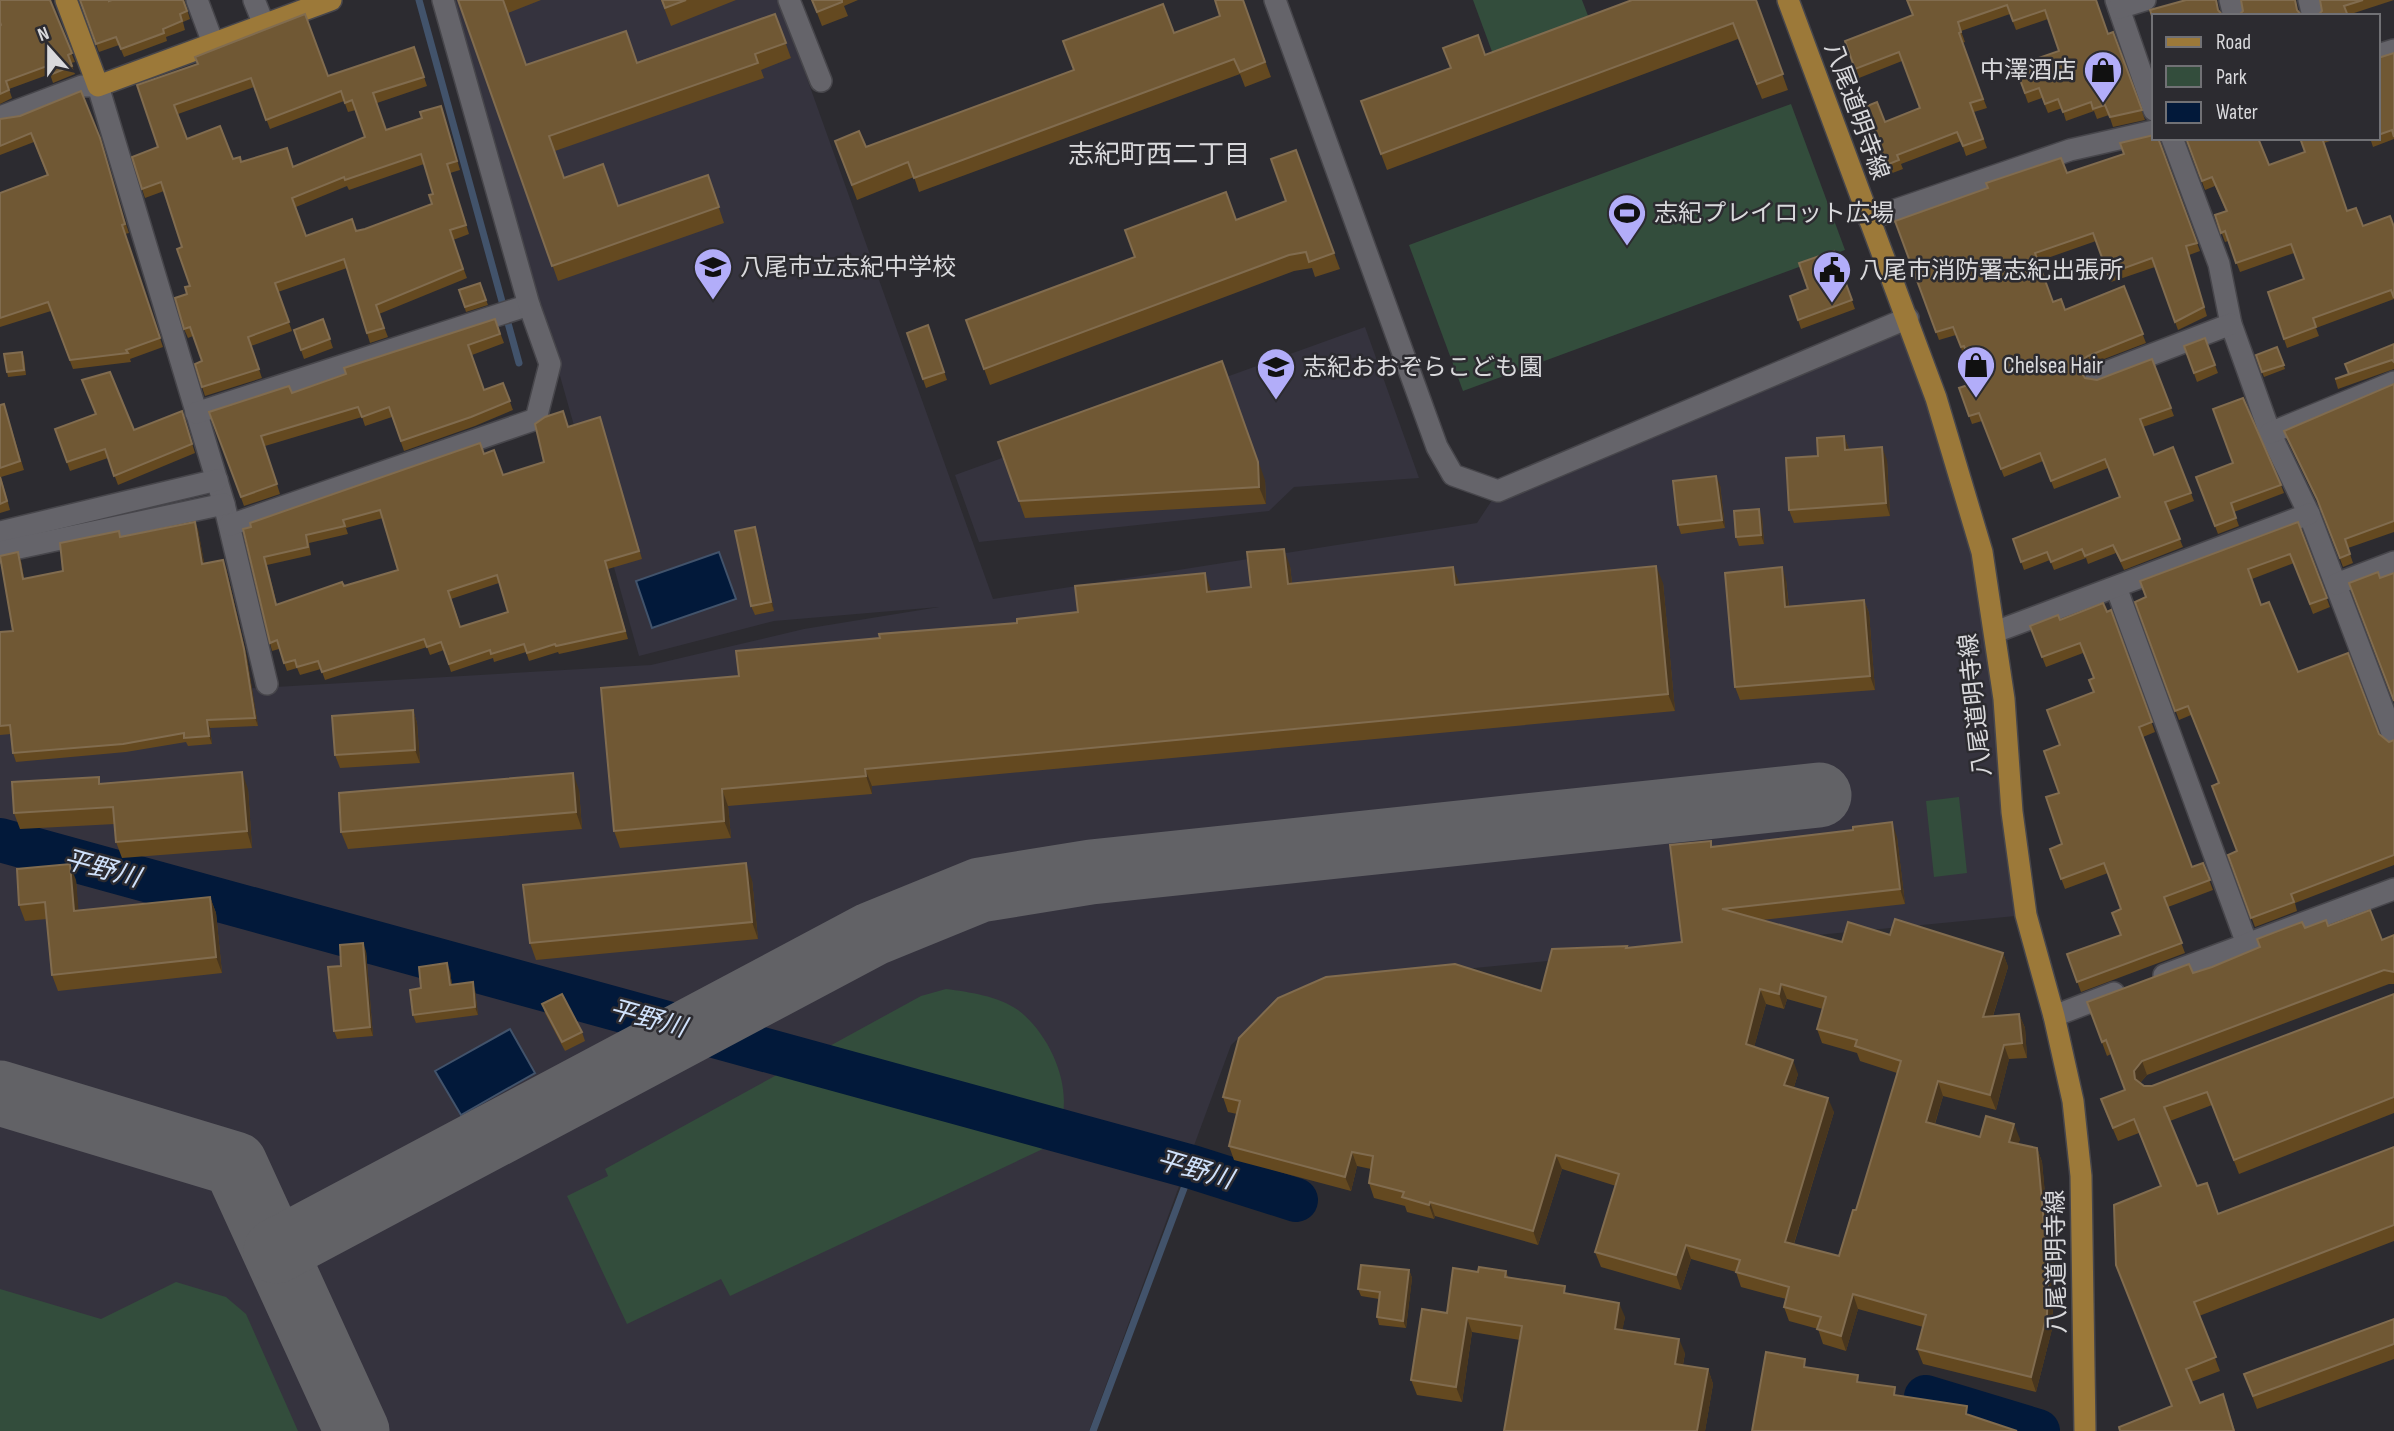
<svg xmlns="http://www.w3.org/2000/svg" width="2394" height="1431" viewBox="0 0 2394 1431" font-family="'Sofia Sans Condensed','Noto Sans JP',sans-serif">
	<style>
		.built { fill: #35333e }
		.green { fill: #334d3c }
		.water { fill: #02193a; stroke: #42536b; stroke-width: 2 }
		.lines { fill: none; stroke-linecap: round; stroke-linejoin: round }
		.stream { stroke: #42536b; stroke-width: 7 }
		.river { stroke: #02193a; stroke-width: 44 }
		.taxiway { stroke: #626266; stroke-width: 65 }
		.minor-casing { stroke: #47464b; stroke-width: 24 }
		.major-casing { stroke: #47464b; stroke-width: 24 }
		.minor { stroke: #65646a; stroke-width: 21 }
		.major { stroke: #9c7939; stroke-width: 21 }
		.wall { fill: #644920; fill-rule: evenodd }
		.shaded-wall { fill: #48361e }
		.building { fill: #705834; stroke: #816c4f; stroke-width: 2; fill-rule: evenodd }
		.labels { text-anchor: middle; stroke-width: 5; stroke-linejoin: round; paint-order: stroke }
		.poi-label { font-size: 24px; fill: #d9d9dc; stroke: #2c2b30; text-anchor: start }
		.street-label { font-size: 24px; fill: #d9d9dc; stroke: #2c2b30 }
		.neighbourhood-label { font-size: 26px; fill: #d9d9dc; stroke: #2c2b30 }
		.water-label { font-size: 26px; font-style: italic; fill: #d0e2fc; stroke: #2c2b30 }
	</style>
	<rect width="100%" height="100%" fill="#2c2b30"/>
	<g class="built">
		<polygon points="454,0 779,0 993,599 1477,523 1498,491 1908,318 1982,552 2026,915 1309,984 1273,1006 1231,1045 1089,1431 0,1431 0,703 651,665 804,629 939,607 774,621 639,656"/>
		<polygon points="1365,327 1419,478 1294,487 1269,511 979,542 955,475"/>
	</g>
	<g class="green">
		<polygon points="1473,0 1582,0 1590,21 1494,57"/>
		<polygon points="1791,104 1845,250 1463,391 1409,245"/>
		<polygon points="1959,797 1967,873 1934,877 1926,801"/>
		<path d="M946,989C969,992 998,996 1018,1010C1056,1039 1083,1109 1047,1147L730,1296L721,1279L627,1324L567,1196L608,1176L605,1169L921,996Z"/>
		<polygon points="176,1282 226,1297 246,1314 298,1431 0,1431 0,1289 101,1319"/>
	</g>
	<g class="water">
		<polygon points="719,552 736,599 652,628 636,581"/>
		<polygon points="510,1029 535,1073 461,1115 435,1071"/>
	</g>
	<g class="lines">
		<g class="stream">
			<polyline points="419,0 519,363"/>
			<polyline points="1093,1431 1192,1167"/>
		</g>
		<g class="river">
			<polyline points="0,840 1192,1167 1296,1200"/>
			<polyline points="1926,1397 2038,1431"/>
		</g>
		<g class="taxiway">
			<polyline points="0,1093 235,1164 357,1431"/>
			<polyline points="276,1251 872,934 980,890 1091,872 1819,795"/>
		</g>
		<g class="minor-casing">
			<g id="minor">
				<polyline points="197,0 213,43"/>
				<polyline points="254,0 264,25"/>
				<polyline points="789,0 821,81"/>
				<polyline points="1275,0 1437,447 1453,475 1498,491 1908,318"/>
				<polyline points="2116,0 2154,110"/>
				<polyline points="2230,0 2234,16"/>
				<polyline points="2309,0 2313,16"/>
				<polyline points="2119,8 2145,0"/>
				<polyline points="2378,55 2394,50"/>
				<polyline points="0,117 82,86 98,86 224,504 267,684"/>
				<polyline points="2172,138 2219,264 2231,324 2270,433 2309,514 2394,738"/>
				<polyline points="1869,219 2070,150 2154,131"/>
				<polyline points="2096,376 2231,324"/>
				<polyline points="196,413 529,305"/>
				<polyline points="2270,433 2394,382"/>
				<polyline points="230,525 536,419 550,364 529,305 443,0"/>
				<polyline points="0,532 217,480"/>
				<polyline points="0,552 224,504"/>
				<polyline points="2336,584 2394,562"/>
				<polyline points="2116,587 2247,944"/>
				<polyline points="1995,632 2309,514"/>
				<polyline points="2164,975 2394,889"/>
				<polyline points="2054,1016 2114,993"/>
			</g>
		</g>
		<g class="major-casing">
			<g id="major">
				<polyline points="66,0 98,86 331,0"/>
				<polyline points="1788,0 1936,398 1982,552 2004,699 2012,812 2026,915 2054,1016 2073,1101 2081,1176 2085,1431"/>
			</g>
		</g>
		<use href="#minor" class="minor"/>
		<use href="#major" class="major"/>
	</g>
	<g class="wall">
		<polygon points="50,0 75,62 71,63 75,74 53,83 50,74 9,89 12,98 0,104 0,26"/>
		<polygon points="80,0 109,1 184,0 190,19 183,22 185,30 166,37 167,41 124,57 119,45 99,52"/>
		<polygon points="458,0 541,0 508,13 526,65 637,62 775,14 791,58 761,70 764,78 555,151 564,177 618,206 708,175 724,223 558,281"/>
		<polygon points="661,0 736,0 671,26"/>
		<polygon points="812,0 858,0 844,6 848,16 822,26"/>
		<polygon points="1243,0 1271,77 1245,87 1240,74 919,192 914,177 857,200 835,141 866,147 1220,16"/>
		<polygon points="1756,0 1788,90 1762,99 1738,39 1387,170 1361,101 1485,55"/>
		<polygon points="1907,0 2096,0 2108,34 2113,32 2145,120 2113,127 2109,115 2097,119 2094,111 2066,121 2062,108 2048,113 2042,98 2028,103 2015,66 2059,51 2048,19 2016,30 2010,14 1961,31 1965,42 1962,43 1987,108 1974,112 1987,148 1966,156 1961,141 1901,164 1903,169 1882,177 1857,110 1885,122 1920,108 1902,61 1859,78 1845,41 1913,15"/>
		<polygon points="2320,0 2394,0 2348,15 2322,11"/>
		<path d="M414,47L427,86L377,103L386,130L444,115L460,170L450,173L469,234L453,240L467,278L379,314L388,337L370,343L347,268L278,292L292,331L251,346L262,378L205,396L202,387V361L193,336L188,338L184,329L190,286L182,247L164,191L145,198L142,189L158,147L137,85L198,64L328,76ZM254,87L270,129L344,101L348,112L356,110L365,137L293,167L241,162L233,159L187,139L178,114ZM424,164L433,194L432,204L365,229L356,231L306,236L296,207L347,186L349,190Z"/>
		<polygon points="2394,53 2394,139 2373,147 2370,138 2378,138 2379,58"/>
		<polygon points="81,91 129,233 125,234 163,347 130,359 131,362 73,369 51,311 0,327 0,193 47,175 34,142 0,155 0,119 20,116"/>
		<polygon points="2158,138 2200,251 2189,255 2207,316 2178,330 2155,267 2111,282 2096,241 2039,261 2053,302 2065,310 2124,286 2146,343 2091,364 2085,368 2084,377 2085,378 2097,380 2152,359 2174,416 2143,427 2154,455 2173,447 2194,501 2168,511 2183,547 2124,570 2116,553 2088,564 2086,558 2054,570 2050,560 2024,570 2013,539 2120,497 2108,468 2054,489 2043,461 2004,477 1982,421 1972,424 1959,388 1977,382 1967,355 1964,356 1956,335 1939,340 1895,221 2067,173 2124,154"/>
		<polygon points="2186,138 2269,165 2305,152 2300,138 2339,138 2324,143 2347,211 2363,226 2390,216 2394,299 2316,328 2319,336 2287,348 2268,292 2304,279 2294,253 2240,272 2228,241 2225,242 2215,215 2226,211 2215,186 2205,190"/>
		<polygon points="1296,150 1340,269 1315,277 1312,268 1294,271 990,385 966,320 1286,201"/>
		<polygon points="1834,251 1855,309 1801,329 1790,296 1808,289"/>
		<polygon points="480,283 488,305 466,312 459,290"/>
		<polygon points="323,319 333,348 304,359 294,330"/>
		<polygon points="495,319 504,343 472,355 484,390 503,383 513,410 475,426 404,451 392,417 365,426 362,417 265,446 280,494 244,506 209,412 292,393"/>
		<polygon points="928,325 947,380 926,388 907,333"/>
		<polygon points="2205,338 2218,373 2197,382 2184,346"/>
		<polygon points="2394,344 2394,369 2338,389 2335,379 2349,374"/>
		<polygon points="2277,347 2285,369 2264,377 2262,372"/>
		<polygon points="22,352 24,357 26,375 8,377 7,372"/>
		<polygon points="2394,384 2394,532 2348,548 2353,563 2343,567 2321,508 2284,431"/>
		<polygon points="4,404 24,470 1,477 10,510 0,513 0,405"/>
		<path d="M600,417L642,559L608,569L628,639L559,654L558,652L529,661L526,652L494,662L493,658L451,672L444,650L430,655L427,647L325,680L321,669L300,675L297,668L287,671L279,649L272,651L270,643L243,529L484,454L503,475L544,462L569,427ZM383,518L398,570L344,586L277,605L267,565L311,555L309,543L348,534L346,528ZM499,583L508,612L461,627L451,599Z"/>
		<polygon points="185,420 195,453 118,485 108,458 70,471 55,429 134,430"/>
		<polygon points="1844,436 1849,449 1887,460 1890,516 1794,523 1789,510 1818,456"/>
		<polygon points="998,442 1265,480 1266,504 1025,518"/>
		<polygon points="2196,477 2281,485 2284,493 2234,512 2239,526 2218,534"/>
		<polygon points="1720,485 1725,528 1681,534 1678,525"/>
		<polygon points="1762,518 1764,544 1739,546 1736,537"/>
		<polygon points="195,522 198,530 204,563 226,568 247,658 258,726 210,728 212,744 188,746 186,742 126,752 16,762 13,753 11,734 0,735 0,632 13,631 21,561 24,579 63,571 119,531 121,537"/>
		<polygon points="2298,522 2330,607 2313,614 2294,563 2252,579 2261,605 2298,672 2389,742 2394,740 2394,865 2295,903 2297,911 2255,927 2228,855 2237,852 2219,783 2191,715 2179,720 2135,602 2146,597"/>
		<polygon points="755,527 758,536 774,611 755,615 751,606"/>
		<polygon points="1290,566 1292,583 1460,585 1663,583 1675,711 872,786 872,794 728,806 731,838 620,848 614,831 739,676 880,638 1017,623 1211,591 1251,587"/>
		<polygon points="1786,580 1789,606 1864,600 1869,613 1875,690 1740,700 1735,687"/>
		<polygon points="2111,610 2155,732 2143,737 2192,867 2203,863 2213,890 2168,907 2185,953 2081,992 2067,954 2120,935 2121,909 2108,873 2065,889 2050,849 2062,844 2059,793 2060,745 2094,692 2094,678 2083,653 2046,667 2030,626"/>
		<polygon points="413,710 417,723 420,763 340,768 335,755"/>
		<polygon points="101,784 248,789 252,848 122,858 116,842 115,824 20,829 14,813"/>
		<polygon points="579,790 582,829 348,849 341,832"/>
		<path d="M1897,837L1905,904L1762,920L1842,942L1890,935L2003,953L2008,967L1993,1016L2019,1014L2025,1028L2027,1058L2009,1059L1996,1110L1943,1096L1935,1124L1980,1137L2020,1139L2018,1144L2037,1148L2042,1162L2050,1249L2055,1261L2052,1329L2036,1392L1923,1364L1917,1349L1923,1327L1858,1309L1846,1351L1823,1344L1818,1329L1789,1321L1784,1307L1786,1299L1741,1287L1736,1272L1691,1259L1681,1290L1601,1267L1595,1252L1616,1186L1562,1169L1538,1245L1435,1216L1434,1219L1407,1212L1405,1206L1374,1198L1369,1183L1371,1169L1357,1166L1351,1191L1234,1160L1229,1146L1237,1114L1228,1112L1223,1097L1541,991L1628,948L1682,942L1713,846ZM1787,999L1823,1009L1817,1029L1822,1043L1857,1053L1860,1061L1897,1073L1856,1210L1839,1256L1794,1244L1834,1112L1794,1087L1798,1074L1754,1047L1766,1004L1784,1009Z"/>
		<polygon points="76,880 78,911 210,897 216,913 222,973 58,991 52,975 47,919 25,921 19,905"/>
		<polygon points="752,880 758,939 536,960 530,943"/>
		<polygon points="2328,926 2382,940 2394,935 2394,984 2389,984 2147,1075 2140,1083 2144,1086 2152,1086 2394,994 2394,1113 2239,1174 2212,1105 2170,1121 2197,1186 2218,1214 2394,1147 2394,1241 2199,1316 2220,1371 2191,1382 2200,1403 2223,1394 2235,1431 2120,1431 2171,1407 2161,1186 2139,1133 2118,1141 2106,1113 2101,1099 2125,1090 2111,1054 2107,1056 2087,1002 2212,967 2305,928"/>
		<polygon points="366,951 373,1036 337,1039 334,1031 341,966"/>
		<polygon points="450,971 452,985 475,990 478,1015 416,1023 413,1015 421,988"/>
		<polygon points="542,1004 582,1032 585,1041 565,1051 545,1013"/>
		<polygon points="1409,1270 1412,1278 1406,1328 1379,1325 1377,1317 1379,1299 1361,1296 1358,1289"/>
		<polygon points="1506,1271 1508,1277 1568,1294 1625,1317 1622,1330 1685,1353 1683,1365 1708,1369 1713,1384 1705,1431 1504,1431 1520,1340 1472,1332 1462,1402 1417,1395 1411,1380 1447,1313 1478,1272"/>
		<polygon points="2394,1319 2394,1359 2257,1409 2244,1374"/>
	</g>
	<g class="shaded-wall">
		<polygon points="2088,356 2091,364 2085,368 2084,380 2081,372 2082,360"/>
		<polygon points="1222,361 1265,480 1266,504 1259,487"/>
		<polygon points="1844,436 1849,449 1845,450"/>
		<polygon points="1882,447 1887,460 1890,516 1886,503"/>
		<polygon points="1716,476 1720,485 1725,528 1722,520"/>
		<polygon points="1759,509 1762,518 1764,544 1761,535"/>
		<polygon points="195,522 198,530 206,572 202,564"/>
		<polygon points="755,527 758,536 774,611 771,602"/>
		<polygon points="1284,549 1290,566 1294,601 1288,584"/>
		<polygon points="18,552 21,561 26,588 23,579"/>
		<polygon points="223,560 226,568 247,658 258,726 255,718"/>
		<polygon points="1656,566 1663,583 1675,711 1668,694"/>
		<polygon points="1453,567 1460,584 1462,602 1455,585"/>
		<polygon points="1782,567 1786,580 1790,620 1785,607"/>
		<polygon points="1205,573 1211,590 1213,609 1207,592"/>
		<polygon points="1864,600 1869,613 1875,690 1870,676"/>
		<polygon points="413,710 417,723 420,763 415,750"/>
		<polygon points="207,720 210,728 212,744 209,736"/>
		<polygon points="865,769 872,786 872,794 866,776"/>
		<polygon points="242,772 248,789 252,848 247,831"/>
		<polygon points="573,773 579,790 582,829 576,812"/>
		<polygon points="722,789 728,806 731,838 724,821"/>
		<polygon points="1892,822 1897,837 1905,904 1900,889"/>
		<polygon points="746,863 752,880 758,939 752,922"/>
		<polygon points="70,864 76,880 80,928 74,911"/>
		<polygon points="210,897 216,913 222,973 216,957"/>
		<polygon points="363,943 366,951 373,1036 370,1027"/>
		<polygon points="2003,953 2008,967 1988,1031 1983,1017"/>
		<polygon points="447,963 450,971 453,993 450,985"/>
		<polygon points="473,982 475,990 478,1015 475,1007"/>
		<polygon points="1781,984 1787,999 1784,1009 1779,994"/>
		<polygon points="1760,989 1766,1004 1751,1058 1746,1044"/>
		<polygon points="2019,1014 2025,1028 2027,1058 2022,1043"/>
		<polygon points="2004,1045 2009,1059 1996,1110 1990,1095"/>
		<polygon points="1793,1060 1798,1074 1790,1099 1784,1085"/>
		<polygon points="2142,1061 2147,1075 2139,1084 2135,1079 2134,1071"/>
		<polygon points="1938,1081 1943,1096 1931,1136 1926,1122"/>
		<polygon points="1828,1098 1834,1112 1790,1256 1785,1242"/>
		<polygon points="2014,1124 2020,1139 2015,1156 2009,1142"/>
		<polygon points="2037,1148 2042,1162 2050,1249 2055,1261 2052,1329 2036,1392 2031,1377 2046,1246"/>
		<polygon points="1352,1152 1357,1166 1351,1191 1345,1177"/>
		<polygon points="1556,1155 1562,1169 1538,1245 1533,1231"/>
		<polygon points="1430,1202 1435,1216 1434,1219 1429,1205"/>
		<polygon points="1686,1245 1691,1259 1681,1290 1676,1275"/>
		<polygon points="1409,1270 1412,1278 1406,1328 1403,1321"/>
		<polygon points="1853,1294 1858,1309 1846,1351 1841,1336"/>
		<polygon points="1619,1303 1625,1317 1620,1344 1615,1329"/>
		<polygon points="1467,1318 1472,1332 1462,1402 1456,1387"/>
		<polygon points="1679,1339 1685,1353 1680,1379 1675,1364"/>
		<polygon points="1708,1369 1713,1384 1705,1431 1697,1431"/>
	</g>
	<g class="building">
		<polygon points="0,0 50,0 72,53 68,55 72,66 50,75 47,66 6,81 9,90 0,94 0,26 1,25 0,22"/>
		<polygon points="80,0 109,0 109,1 112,0 183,0 187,11 180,14 182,21 163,29 164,33 121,49 116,37 96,44"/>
		<polygon points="458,0 503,0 526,65 626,31 637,63 775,14 786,43 755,54 758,63 549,136 564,178 603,164 618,206 708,175 719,207 552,266"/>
		<polygon points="662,0 686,0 665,8"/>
		<polygon points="812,0 842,0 842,2 817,12"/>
		<polygon points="1215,0 1243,0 1265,62 1240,72 1234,59 914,178 908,162 852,185 835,141 859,131 866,147 1074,70 1063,41 1163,4 1174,33 1220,16"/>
		<polygon points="1632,0 1756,0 1783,74 1757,84 1733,23 1381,154 1361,101 1451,68 1443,48 1478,35 1485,55"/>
		<polygon points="1907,0 2096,0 2108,34 2113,32 2142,110 2110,117 2105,105 2093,109 2091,102 2063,112 2058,99 2045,104 2039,88 2025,93 2015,66 2059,51 2045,10 2013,21 2007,5 1958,22 1961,32 1959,33 1983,99 1970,103 1983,139 1963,146 1957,132 1897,155 1899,160 1879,168 1857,110 1877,102 1885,122 1920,108 1899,52 1855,69 1845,41 1913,15"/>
		<polygon points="2186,0 2216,0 2218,10 2223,16 2154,16 2154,22 2150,10"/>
		<polygon points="2241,0 2295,0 2297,10 2302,16 2238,16 2243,11"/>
		<polygon points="2320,0 2363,0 2344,6 2348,16 2317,16 2322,11"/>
		<path d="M305,14L328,76L414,47L424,77L373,93L386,130L422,118L420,112L441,106L457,161L447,164L466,225L450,230L463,269L376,305L384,328L367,333L344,259L275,283L289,322L248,337L259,369L202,387L195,364L202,361L190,327L184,329L175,298L187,294L185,287L190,286L177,249L182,247L161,182L142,189L132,157L158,147L137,85L198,64L195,57ZM251,78L266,120L341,91L345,103L352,100L365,137L293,167L287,148L241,162L240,157L233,159L220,126L187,139L174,105ZM421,154L433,194L429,195L432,204L365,229L356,231L352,219L306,236L292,198L344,177L345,180Z"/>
		<polygon points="2394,53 2394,137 2392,130 2378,135 2378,58"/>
		<polygon points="81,91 100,138 125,224 122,225 160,338 126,350 128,353 70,360 48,302 0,318 0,193 48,175 31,133 0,146 0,119 20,116"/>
		<polygon points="2154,135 2154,138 2158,138 2197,243 2186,246 2204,307 2175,322 2152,258 2108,274 2093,233 2035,253 2053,302 2061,299 2065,310 2124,286 2143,334 2088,356 2082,360 2081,372 2085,378 2097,380 2152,359 2171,408 2140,419 2154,455 2173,447 2191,493 2165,502 2180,539 2121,561 2113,545 2085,556 2082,549 2051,562 2047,552 2021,562 2013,539 2120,497 2105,459 2051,481 2040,453 2001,469 1979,413 1969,416 1959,388 1977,382 1964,346 1961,347 1953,327 1936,332 1895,221 1988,188 1986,183 2061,158 2067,173 2124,154 2120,143"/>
		<polygon points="2186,138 2258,138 2269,165 2305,152 2300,138 2322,138 2347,211 2356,208 2363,226 2390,216 2394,227 2394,298 2391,290 2313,318 2316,327 2284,339 2268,292 2304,279 2291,244 2236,263 2225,231 2221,233 2215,215 2227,211 2212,177 2202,181"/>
		<polygon points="1296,150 1334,253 1309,262 1306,252 1289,255 984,369 966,320 1135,257 1125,230 1226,192 1236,220 1286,201 1271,159"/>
		<polygon points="1834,251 1852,300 1798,320 1790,296 1808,289 1799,263"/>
		<polygon points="480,283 486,300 465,307 459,290"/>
		<polygon points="323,319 330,339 301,350 294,330"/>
		<polygon points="495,319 500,334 468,345 484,390 503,383 510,401 471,417 401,441 389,407 362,417 358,407 261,436 277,484 241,497 209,412 289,386 292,393 346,374 344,368"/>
		<polygon points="928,325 944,372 923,379 907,333"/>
		<polygon points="2205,338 2215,365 2194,373 2184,346"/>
		<polygon points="2394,344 2394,362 2392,360 2335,379 2349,374 2345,364"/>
		<polygon points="2277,347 2284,365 2262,372 2256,355"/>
		<polygon points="22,352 24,370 7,372 4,354"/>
		<polygon points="1222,361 1258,462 1259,487 1019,501 998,442"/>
		<polygon points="110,372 134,430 182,411 192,444 114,476 105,449 67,462 55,429 96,414 82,380"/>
		<polygon points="2394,384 2394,521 2345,539 2350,554 2340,558 2317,499 2284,431"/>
		<polygon points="2243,398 2281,485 2231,503 2236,518 2215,526 2196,477 2233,463 2213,409"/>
		<polygon points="4,404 20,461 0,468 0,405"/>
		<path d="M563,411L568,427L600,417L639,551L605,561L625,631L556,646L555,644L527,653L524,644L491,654L490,650L449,664L441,642L427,647L424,639L322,672L318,661L297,667L295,660L284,663L277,640L270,643L243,529L251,527L250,523L480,443L484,454L494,450L503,475L544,462L535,424L545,417ZM380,510L398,570L344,586L342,582L276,605L264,557L308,547L306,535L345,526L343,520ZM497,575L508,612L460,627L448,591Z"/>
		<polygon points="1844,436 1845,450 1882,447 1886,503 1789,510 1786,458 1818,456 1817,438"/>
		<polygon points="1716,476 1722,520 1678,525 1673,481"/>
		<polygon points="0,477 7,501 0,504"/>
		<polygon points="1759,509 1761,535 1736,537 1734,511"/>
		<polygon points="195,522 202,564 223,560 244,649 255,718 207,720 209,736 184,738 184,733 123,744 13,753 10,725 0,726 0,632 13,631 0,556 18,552 23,579 63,571 60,543 119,531 120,537"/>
		<polygon points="2298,522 2327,598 2310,604 2290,554 2248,569 2261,605 2269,602 2298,672 2348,653 2379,734 2389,742 2394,740 2394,855 2291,894 2294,902 2251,918 2228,855 2237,851 2212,786 2219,783 2188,706 2175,711 2135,602 2146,597 2140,581"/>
		<polygon points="755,527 771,602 751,606 735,531"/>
		<polygon points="1284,549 1288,584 1453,567 1455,585 1656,566 1668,694 865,769 866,776 722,789 724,821 614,831 601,688 739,676 736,651 880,638 879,634 1017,623 1017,619 1078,612 1075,586 1205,573 1207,592 1251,587 1247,552"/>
		<polygon points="1782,567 1785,607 1864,600 1870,676 1735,687 1725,573"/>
		<polygon points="2378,572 2380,578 2394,573 2394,701 2349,583"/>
		<polygon points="2103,603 2107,612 2111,610 2152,722 2139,727 2192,867 2203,863 2210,880 2164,897 2182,943 2077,982 2067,954 2121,935 2112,913 2121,909 2104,863 2061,879 2050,849 2062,844 2046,797 2059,793 2044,751 2060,745 2047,710 2094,692 2089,680 2094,678 2080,643 2042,657 2030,626 2058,615 2060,620"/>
		<polygon points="413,710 415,750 335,755 332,716"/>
		<polygon points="242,772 247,831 116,842 113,807 14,813 12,782 99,777 99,784"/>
		<polygon points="573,773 576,812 341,832 339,793"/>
		<path d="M1892,822L1900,889L1722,909L1842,942L1848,922L1890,935L1895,919L2003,953L1983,1017L2019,1014L2022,1043L2004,1045L1990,1095L1938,1081L1926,1122L1980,1137L1986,1116L2014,1124L2009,1142L2037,1148L2046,1246H2049L2047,1314L2031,1377L1917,1349L1926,1315L1853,1294L1841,1336L1817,1329L1821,1317L1784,1307L1789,1287L1736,1272L1740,1260L1686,1245L1676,1275L1595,1252L1619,1174L1556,1155L1533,1231L1430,1202L1429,1205L1402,1197L1404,1192L1369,1183L1373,1156L1352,1152L1345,1177L1229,1146L1240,1101L1223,1097L1239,1038L1278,998L1326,977L1455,964L1541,991L1552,949L1627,946L1626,948L1682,942L1670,845L1711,841V847L1853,830V827ZM1781,984L1826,997L1817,1029L1857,1040L1855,1046L1901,1061L1856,1210H1853L1839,1256L1785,1242L1828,1098L1784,1085L1793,1060L1746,1044L1760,989L1779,994Z"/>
		<polygon points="746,863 752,922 530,943 523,885"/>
		<polygon points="70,864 74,911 210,897 216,957 52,975 45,902 19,905 17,869"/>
		<polygon points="2370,910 2382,940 2394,935 2394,972 2384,970 2142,1061 2134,1071 2135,1079 2144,1086 2152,1086 2394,994 2394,1097 2234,1160 2207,1092 2164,1107 2197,1186 2207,1183 2218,1214 2394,1147 2394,1225 2194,1302 2216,1357 2186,1369 2200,1403 2223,1394 2234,1431 2120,1431 2119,1427 2172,1406 2116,1265 2114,1205 2161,1186 2134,1119 2113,1128 2101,1099 2125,1090 2106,1040 2102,1042 2087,1002 2189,964 2193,973 2212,967 2260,947 2257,939 2302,922 2305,928 2326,920 2328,926"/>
		<polygon points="363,943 370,1027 334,1031 328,967 341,966 340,945"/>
		<polygon points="447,963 450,985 473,982 475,1007 413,1015 410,990 421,988 419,967"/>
		<polygon points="562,994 582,1032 562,1042 542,1004"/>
		<polygon points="1361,1265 1409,1270 1403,1321 1377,1317 1380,1292 1358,1289"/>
		<polygon points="1479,1267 1506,1271 1505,1277 1565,1286 1564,1293 1619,1303 1615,1329 1679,1339 1675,1364 1708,1369 1697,1431 1504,1431 1522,1326 1467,1318 1456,1387 1411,1380 1422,1309 1447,1313 1453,1268 1478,1272"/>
		<polygon points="2394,1319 2394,1344 2253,1396 2244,1374"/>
		<polygon points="1766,1352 1805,1359 1804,1367 1858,1375 1857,1382 1895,1387 1894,1395 1967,1406 1966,1414 2017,1431 1752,1431"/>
	</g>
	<defs>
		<g id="shop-pin" transform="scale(2.0125)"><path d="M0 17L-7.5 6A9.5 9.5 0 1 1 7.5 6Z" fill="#b2adf9" stroke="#2c2b30"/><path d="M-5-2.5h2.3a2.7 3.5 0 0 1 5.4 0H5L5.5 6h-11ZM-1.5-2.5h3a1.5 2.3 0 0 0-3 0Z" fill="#111"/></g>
		<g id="stadium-pin" transform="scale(2.0125)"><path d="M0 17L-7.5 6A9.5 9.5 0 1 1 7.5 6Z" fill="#b2adf9" stroke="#2c2b30"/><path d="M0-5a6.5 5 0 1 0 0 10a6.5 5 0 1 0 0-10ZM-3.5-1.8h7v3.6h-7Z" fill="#111"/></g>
		<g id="school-pin" transform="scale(2.0125)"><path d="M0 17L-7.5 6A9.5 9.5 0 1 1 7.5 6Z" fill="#b2adf9" stroke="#2c2b30"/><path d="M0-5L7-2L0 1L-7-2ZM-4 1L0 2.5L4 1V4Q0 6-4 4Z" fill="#111"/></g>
		<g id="civic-pin" transform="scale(2.0125)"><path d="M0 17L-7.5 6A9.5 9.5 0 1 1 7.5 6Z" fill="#b2adf9" stroke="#2c2b30"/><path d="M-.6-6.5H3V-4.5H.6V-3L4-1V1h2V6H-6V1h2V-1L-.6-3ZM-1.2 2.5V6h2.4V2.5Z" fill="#111"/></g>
	</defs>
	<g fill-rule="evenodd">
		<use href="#shop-pin" x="2103" y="70"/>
		<use href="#stadium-pin" x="1627" y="213"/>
		<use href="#school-pin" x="713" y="267"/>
		<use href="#civic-pin" x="1832" y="270"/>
		<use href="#shop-pin" x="1976" y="365"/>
		<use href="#school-pin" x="1276" y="367"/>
	</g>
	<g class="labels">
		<g class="poi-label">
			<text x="2076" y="78" text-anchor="end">中澤酒店</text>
			<text x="1654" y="221">志紀プレイロット広場</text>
			<text x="740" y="275">八尾市立志紀中学校</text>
			<text x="1859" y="278">八尾市消防署志紀出張所</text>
			<text x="2003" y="373">Chelsea Hair</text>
			<text x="1303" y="375">志紀おおぞらこども園</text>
		</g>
		<g class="street-label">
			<text transform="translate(1857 111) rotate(70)" y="8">八尾道明寺線</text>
			<text transform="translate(1975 705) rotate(-96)" y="8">八尾道明寺線</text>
			<text transform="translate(2056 1262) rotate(-91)" y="8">八尾道明寺線</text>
		</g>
		<g class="neighbourhood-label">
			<text x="1159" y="163">志紀町西二丁目</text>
		</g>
		<g class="water-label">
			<text transform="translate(102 868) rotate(15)" y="9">平野川</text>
			<text transform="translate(648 1018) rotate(15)" y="9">平野川</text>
			<text transform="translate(1195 1169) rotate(16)" y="9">平野川</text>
		</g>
	</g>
	<rect x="2152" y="14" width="228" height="126" fill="#2c2b30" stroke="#717175" stroke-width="2"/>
	<rect x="2166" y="37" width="35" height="10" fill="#9c7939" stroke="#717175" stroke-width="2"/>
	<text x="2216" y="49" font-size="21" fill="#d9d9dc">Road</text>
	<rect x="2166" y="66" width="35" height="21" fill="#334d3c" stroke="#717175" stroke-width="2"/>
	<text x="2216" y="84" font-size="21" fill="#d9d9dc">Park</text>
	<rect x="2166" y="102" width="35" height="21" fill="#02193a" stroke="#717175" stroke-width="2"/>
	<text x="2216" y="119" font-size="21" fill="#d9d9dc">Water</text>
	<g transform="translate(49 49) rotate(339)" stroke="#2c2b30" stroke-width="5" paint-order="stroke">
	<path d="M0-5L12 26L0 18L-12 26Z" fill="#d9d9dc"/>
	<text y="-10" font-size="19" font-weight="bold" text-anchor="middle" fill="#d9d9dc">N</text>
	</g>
</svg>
